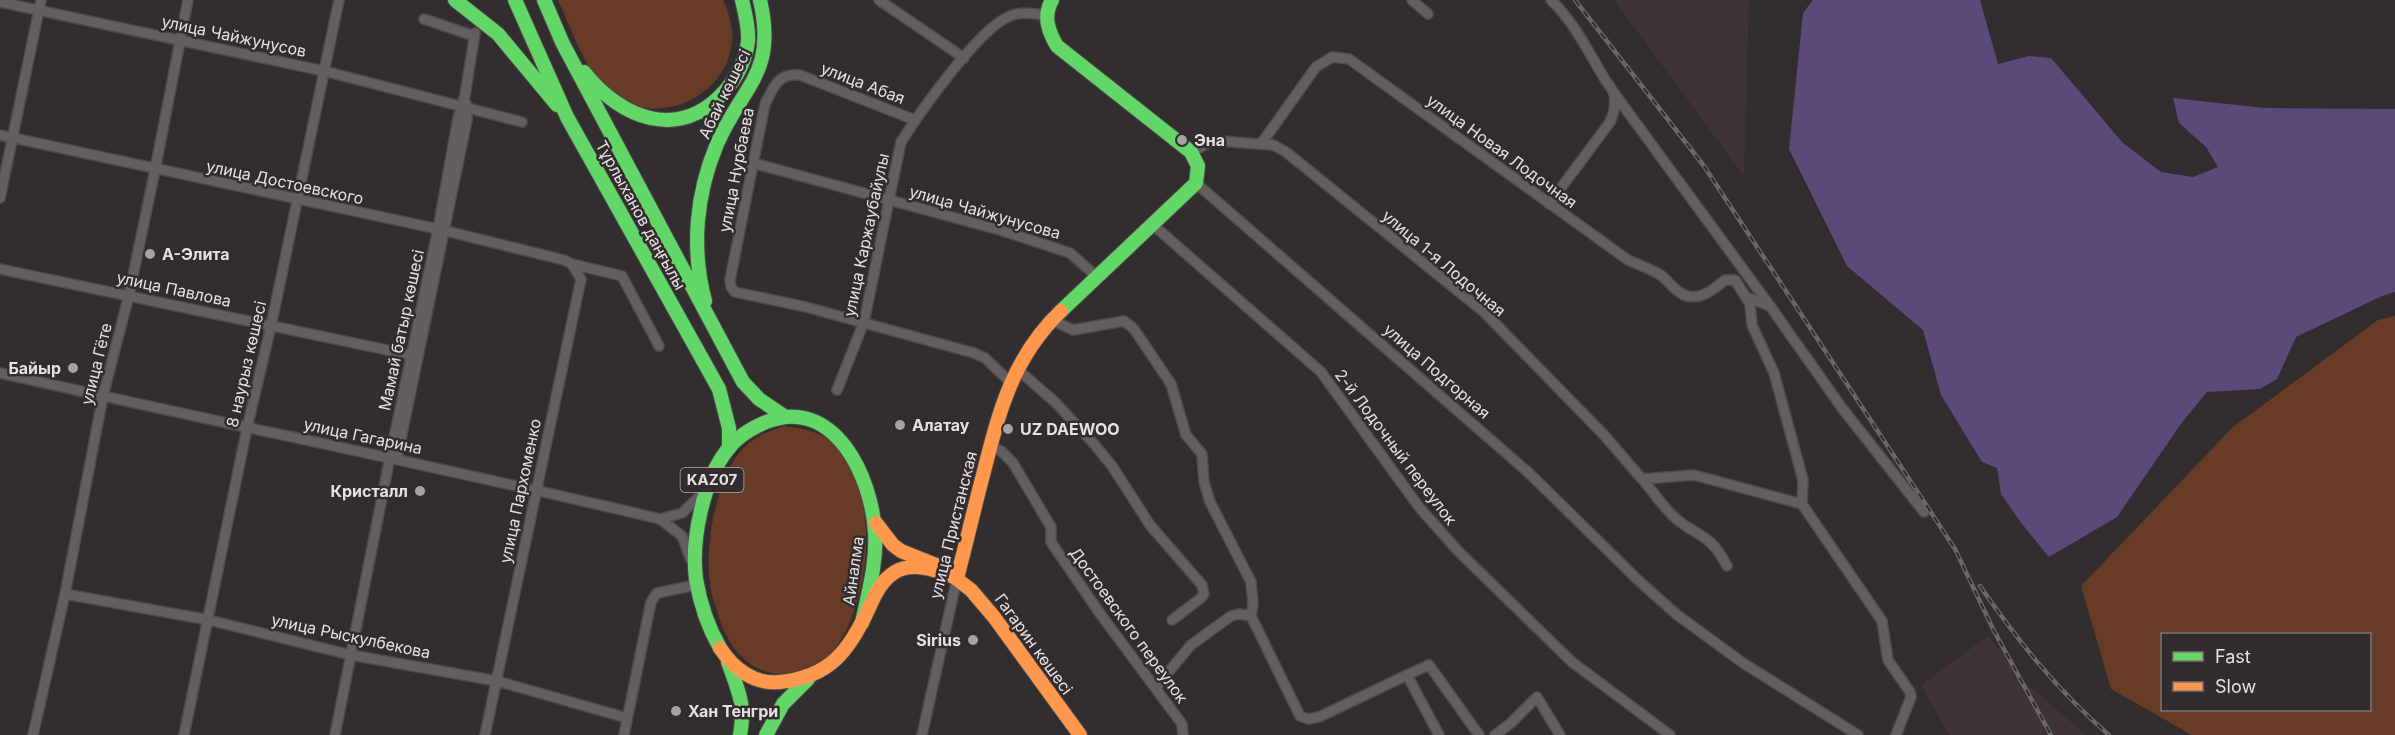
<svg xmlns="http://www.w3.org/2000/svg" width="2395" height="735" viewBox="0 0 2395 735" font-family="Inter,sans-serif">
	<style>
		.built { fill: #3f3338 }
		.green { fill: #683b27; fill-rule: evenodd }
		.water { fill: #5b4979 }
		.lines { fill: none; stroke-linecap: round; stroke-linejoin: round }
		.street-casing { stroke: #4e4b4c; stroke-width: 12 }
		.fast-casing { stroke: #4e4b4c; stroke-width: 16 }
		.slow-casing { stroke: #4e4b4c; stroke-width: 16 }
		.street { stroke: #635f61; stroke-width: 9 }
		.fast { stroke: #63d668; stroke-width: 14 }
		.slow { stroke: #ff974d; stroke-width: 14 }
		.rail-casing { stroke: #696667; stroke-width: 4.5 }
		.rail { stroke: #332c2f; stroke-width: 2; stroke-dasharray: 7; stroke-linecap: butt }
		.poi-dot { fill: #a6a1a3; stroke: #332c2f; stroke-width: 2 }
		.labels { text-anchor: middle; stroke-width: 5; stroke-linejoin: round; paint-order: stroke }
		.shield { fill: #332c2f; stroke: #b0aaac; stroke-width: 1.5 }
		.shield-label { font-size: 15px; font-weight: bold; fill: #e5e0e2 }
		.street-label { font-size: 16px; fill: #e5e0e2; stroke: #332c2f }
		.poi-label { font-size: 16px; font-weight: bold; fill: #e5e0e2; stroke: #332c2f; text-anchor: start }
	</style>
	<rect width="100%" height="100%" fill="#322d2f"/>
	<g class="built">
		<polygon points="1614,0 1749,0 1744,176"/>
		<polygon points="1988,636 2027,684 2086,735 1949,735 1921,685"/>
	</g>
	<g class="green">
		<path d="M558,0H723C730,15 735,32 731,49C720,100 659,124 616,98C589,82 571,27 558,0Z"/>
		<path d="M2395,316V735H2192L2111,689L2081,586L2233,427L2378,320ZM2162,634H2370V710H2162Z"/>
		<path d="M784,426C804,429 819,431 835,444C840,449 844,457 847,463C879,513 868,603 835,649C813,679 769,683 743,658C727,644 720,621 714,602C701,563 713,486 739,453C751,438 766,432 784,426Z"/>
	</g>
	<polygon class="water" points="1813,0 1980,0 1998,64 2029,56 2051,58 2123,143 2161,172 2193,177 2218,167 2206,147 2179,123 2173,98 2264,108 2395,109 2395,292 2382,296 2296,337 2277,379 2260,389 2207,392 2183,421 2117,517 2049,557 2022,524 2001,494 1997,468 1982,462 1941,395 1923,330 1847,266 1789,149 1803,13"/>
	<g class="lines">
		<g class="street-casing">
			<g id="street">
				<polyline points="879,0 964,58"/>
				<polyline points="1412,0 1428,14"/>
				<polyline points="0,2 324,71 522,122"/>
				<polyline points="424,19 474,36"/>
				<polyline points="1614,93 1770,306 1746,297"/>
				<path d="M915,120L800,75C778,73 774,86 765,104L730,280L731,287L735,292L806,307L974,353L985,358L1010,382"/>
				<polyline points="0,135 438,229 564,260 572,264 581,279 485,735"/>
				<path d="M1261,144L1316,67L1332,57L1349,59L1628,260C1639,265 1652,269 1662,276C1668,281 1673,288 1679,292C1696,304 1712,291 1725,280H1735L1750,304L1752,325L1774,373L1803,480L1802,504L1882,621L1888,660L1910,692L1911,697L1896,735"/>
				<polyline points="1191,152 1211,142 1220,141 1273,145 1286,152 1484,312 1604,435 1642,479 1694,475 1802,504"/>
				<polyline points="753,163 1000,230 1070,253 1097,277"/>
				<polyline points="1196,183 1529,473 1638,580 1676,614 1743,663 1858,735"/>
				<polyline points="0,198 41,0"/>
				<path d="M1549,204L1610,122C1614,113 1616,103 1614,94C1612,88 1607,83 1604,78C1589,52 1573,21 1551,0"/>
				<polyline points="1152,224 1321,372 1419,507 1458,551 1572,662 1670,735"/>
				<polyline points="572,264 622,276 659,346"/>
				<polyline points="0,269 411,355"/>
				<polyline points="1770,306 1842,408 1924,512"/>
				<polyline points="1052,320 1073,330 1124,321 1134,329 1171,384 1186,435 1202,454 1204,482 1210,502 1251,582 1253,604 1251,616 1300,716 1308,719 1319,717 1407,675 1439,735"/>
				<polyline points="1017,369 1055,402 1094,444 1112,466 1150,525 1202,585 1204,594 1201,598 1172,620"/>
				<path d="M0,373C220,423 441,467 660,519L682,536L691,560"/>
				<path d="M837,390L864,322L901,142C920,112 979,28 1010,16C1021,11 1034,14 1047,15L1046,11"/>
				<polyline points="990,446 1001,451 1013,463 1051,527 1051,542 1101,615 1182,724 1183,735"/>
				<polyline points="397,458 467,120 466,103"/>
				<path d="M1642,479C1654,492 1665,511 1680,522C1704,539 1712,537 1727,566"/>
				<polyline points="660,519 682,513 703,493"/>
				<polyline points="65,594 209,620 351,655 497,681 627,718"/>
				<polyline points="1407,675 1429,665 1479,735"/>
				<polyline points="1156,687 1191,645 1231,616 1239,614 1251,616"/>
				<polyline points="33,735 65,594 103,396 129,295 155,170 188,0"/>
				<polyline points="184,735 247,428 271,326 339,0"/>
				<polyline points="335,735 390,457 438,229 458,118 465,95 475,33"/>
				<polyline points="624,735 651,602 657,593 696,585"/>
				<polyline points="922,735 957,578"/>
				<polyline points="1495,735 1511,723 1537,697 1560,735"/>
			</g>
		</g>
		<g class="fast-casing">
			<g id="fast">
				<polyline points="455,0 498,34 557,105"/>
				<polyline points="515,0 567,117 719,389 729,428 729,448"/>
				<polyline points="544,0 563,44 743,382 759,399 784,416"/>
				<path d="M1052,0C1043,16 1048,31 1057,46L1191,152L1198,166L1196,183L1061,311"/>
				<path d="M584,72C621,119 680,142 725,91C737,77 746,59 748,41C749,27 745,13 742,0"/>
				<path d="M705,301C691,249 696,194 717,144C743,84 777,74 760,0"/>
				<path d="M720,648C708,627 700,603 696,579C691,540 703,480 728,449C737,437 752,428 766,422C835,395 872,478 875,533C877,563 868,594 862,623"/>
				<path d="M728,662C738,690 746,705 740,735"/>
				<polyline points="766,735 783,704 808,679"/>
			</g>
		</g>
		<g class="slow-casing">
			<g id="slow">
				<polyline points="876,523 893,545 901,551 941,567 971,590 994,617 1080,735"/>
				<path d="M957,578C966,544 974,509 983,475C999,412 1012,358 1061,311"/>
				<path d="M720,648C733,668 754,685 780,682C830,677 849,651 869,608C875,594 882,580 895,572C914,561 938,571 957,578"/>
			</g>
		</g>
		<use href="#street" class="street"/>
		<use href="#fast" class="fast"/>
		<use href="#slow" class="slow"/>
		<g class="rail-casing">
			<g id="rail">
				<polyline points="1575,0 1704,166 1955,549 1994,631 2051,735"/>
				<path d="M1980,586C2018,641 2058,691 2109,735"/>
			</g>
		</g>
		<use href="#rail" class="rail"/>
	</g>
	<g class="poi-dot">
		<circle cx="1182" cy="140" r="6"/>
		<circle cx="150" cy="254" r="6"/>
		<circle cx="73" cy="368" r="6"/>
		<circle cx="900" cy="425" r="6"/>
		<circle cx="1008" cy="429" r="6"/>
		<circle cx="420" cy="491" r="6"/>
		<circle cx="973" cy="640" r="6"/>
		<circle cx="676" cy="711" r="6"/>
	</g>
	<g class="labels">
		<rect class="shield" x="680.5" y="468" width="63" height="24" rx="4.5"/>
		<g class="shield-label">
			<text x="712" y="485">KAZ07</text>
		</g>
		<g class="street-label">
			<text transform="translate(234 36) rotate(12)" y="6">улица Чайжунусов</text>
			<text transform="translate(863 83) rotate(21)" y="6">улица Абая</text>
			<text transform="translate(724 94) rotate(-64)" y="6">Абай көшесі</text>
			<text transform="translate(1502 151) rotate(36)" y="6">улица Новая Лодочная</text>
			<text transform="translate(736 170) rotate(-79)" y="6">улица Нурбаева</text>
			<text transform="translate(285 182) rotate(12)" y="6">улица Достоевского</text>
			<text transform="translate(985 212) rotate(16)" y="6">улица Чайжунусова</text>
			<text transform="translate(641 215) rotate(61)" y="6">Тұрлыханов даңғылы</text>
			<text transform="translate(866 235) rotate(-78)" y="6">улица Каржаубайулы</text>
			<text transform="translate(1444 263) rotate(40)" y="6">улица 1-я Лодочная</text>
			<text transform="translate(174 289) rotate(12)" y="6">улица Павлова</text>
			<text transform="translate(401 330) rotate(-78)" y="6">Мамай батыр көшесі</text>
			<text transform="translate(96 364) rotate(-76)" y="6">улица Гёте</text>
			<text transform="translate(246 364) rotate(-77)" y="6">8 наурыз көшесі</text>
			<text transform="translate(1437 371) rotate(41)" y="6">улица Подгорная</text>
			<text transform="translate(363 436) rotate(12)" y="6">улица Гагарина</text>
			<text transform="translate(1396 447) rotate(53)" y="6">2-й Лодочный переулок</text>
			<text transform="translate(520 491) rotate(-78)" y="6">улица Пархоменко</text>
			<text transform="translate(953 525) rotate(-76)" y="6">улица Пристанская</text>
			<text transform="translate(853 571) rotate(-82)" y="6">Айналма</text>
			<text transform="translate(1129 625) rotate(54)" y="6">Достоевского переулок</text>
			<text transform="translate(351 636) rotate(12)" y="6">улица Рыскулбекова</text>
			<text transform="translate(1034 644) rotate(54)" y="6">Гагарин көшесі</text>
		</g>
		<g class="poi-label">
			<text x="1194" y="146">Эна</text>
			<text x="162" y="260">А-Элита</text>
			<text x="61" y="374" text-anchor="end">Байыр</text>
			<text x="912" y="431">Алатау</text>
			<text x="1020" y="435">UZ DAEWOO</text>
			<text x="408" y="497" text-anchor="end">Кристалл</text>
			<text x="961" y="646" text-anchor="end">Sirius</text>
			<text x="688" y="717">Хан Тенгри</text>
		</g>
	</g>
	<rect x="2161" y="633" width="210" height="78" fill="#332c2f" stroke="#7a7477" stroke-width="1.5"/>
	<rect x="2173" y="652" width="30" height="9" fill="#63d668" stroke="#7a7477" stroke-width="1.5"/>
	<text x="2215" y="663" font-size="18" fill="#e5e0e2">Fast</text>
	<rect x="2173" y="682" width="30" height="9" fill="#ff974d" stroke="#7a7477" stroke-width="1.5"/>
	<text x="2215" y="693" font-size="18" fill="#e5e0e2">Slow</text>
</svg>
